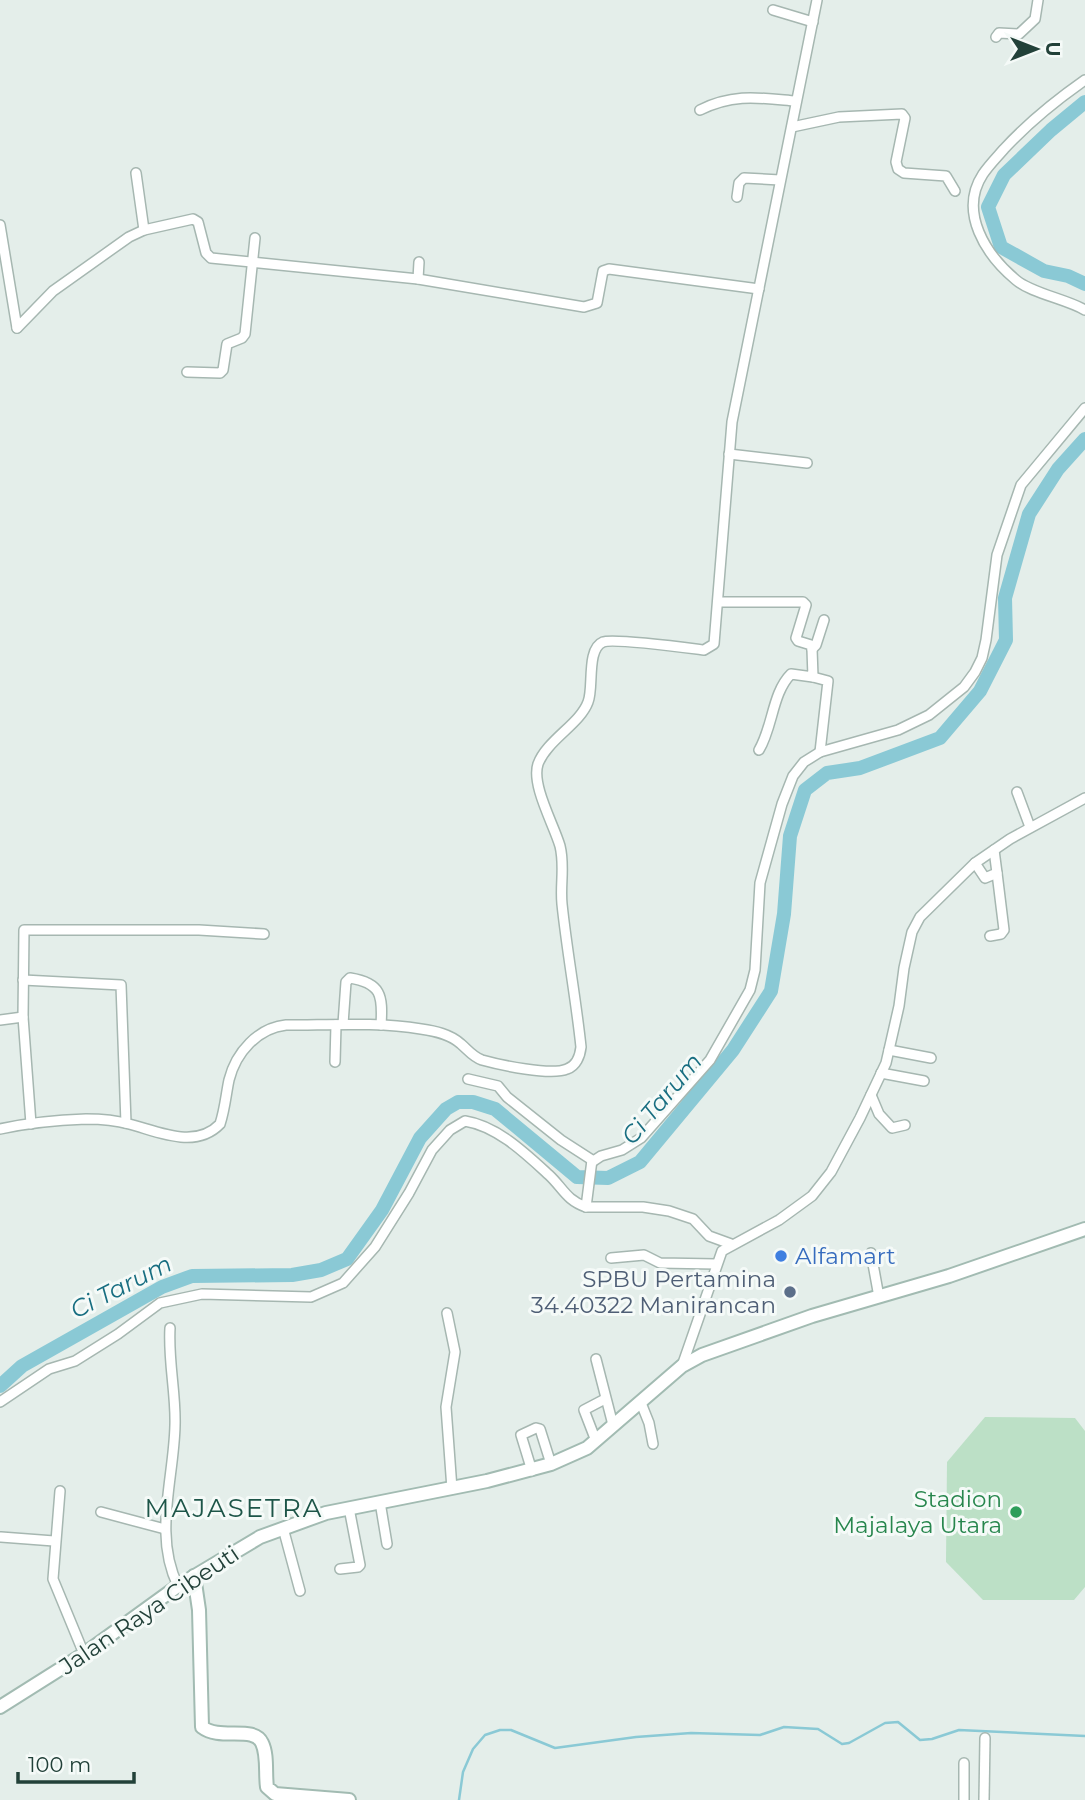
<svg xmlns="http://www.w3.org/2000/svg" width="1085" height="1800" viewBox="0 0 1085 1800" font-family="Montserrat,sans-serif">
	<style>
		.pitch { fill: #bce0c6 }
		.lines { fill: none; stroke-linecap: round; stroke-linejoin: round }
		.stream { stroke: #8ac9d5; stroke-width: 2.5 }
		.river { stroke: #8ac9d5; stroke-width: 14 }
		.street-casing { stroke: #a6b7b1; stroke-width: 12 }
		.secondary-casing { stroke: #a2bbb2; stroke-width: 16 }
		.street { stroke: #fff; stroke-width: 9 }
		.secondary { stroke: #fff; stroke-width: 12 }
		.shop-dot { fill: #3f7fe0; stroke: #f5faf8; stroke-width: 2.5 }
		.service-dot { fill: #5c6f8a; stroke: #f5faf8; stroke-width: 2.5 }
		.leisure-dot { fill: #2e9e5b; stroke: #f5faf8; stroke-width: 2.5 }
		.labels { text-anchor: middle; stroke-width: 6; stroke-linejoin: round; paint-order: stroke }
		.shop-label { font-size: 23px; fill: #366cbe; stroke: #f5faf8; text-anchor: start }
		.service-label { font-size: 23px; fill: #4e5e75; stroke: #f5faf8; text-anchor: end }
		.leisure-label { font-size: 23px; fill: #27864d; stroke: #f5faf8; text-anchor: end }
		.street-label { font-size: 23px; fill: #224139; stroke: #f5faf8 }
		.water-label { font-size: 24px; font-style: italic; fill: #186e81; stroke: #f5faf8 }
		.quarter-label { font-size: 26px; letter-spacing: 2px; fill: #1d5548; stroke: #f5faf8 }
	</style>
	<rect width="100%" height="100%" fill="#e4eeea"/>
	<polygon class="pitch" points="985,1417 1075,1418 1085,1431 1085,1587 1074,1600 983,1600 946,1562 947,1462"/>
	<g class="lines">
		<polyline class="stream" points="459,1800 463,1772 473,1749 485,1735 500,1730 511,1730 555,1748 636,1737 691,1733 760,1735 784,1727 818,1729 842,1744 849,1743 885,1723 898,1722 920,1740 932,1739 959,1730 1085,1736"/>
		<g class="river">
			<polyline points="1085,102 1051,130 1004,175 988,207 1001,247 1044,271 1068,276 1085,284"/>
			<polyline points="0,1386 22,1366 162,1287 192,1276 292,1275 321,1270 347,1259 382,1210 420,1138 446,1109 458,1102 473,1102 495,1109 577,1177 608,1178 640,1162 733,1050 771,991 784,914 790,836 805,790 827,773 860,768 940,738 980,691 1006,640 1005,598 1029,514 1058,469 1085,439"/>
		</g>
		<g class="street-casing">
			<g id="street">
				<polyline points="773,10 813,22"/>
				<polyline points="996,37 999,33 1019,34 1035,19 1038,0"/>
				<path d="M1085,80C1055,101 1029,122 1004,149C997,157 989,165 983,174C958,212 986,255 1016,280C1031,293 1066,299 1085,310"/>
				<path d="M700,110C734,93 760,98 796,101"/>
				<polyline points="792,127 839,117 902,114 905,118 896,162 898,169 904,173 946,176 955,191"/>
				<polyline points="136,173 144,230"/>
				<polyline points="737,197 739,183 744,178 780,180"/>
				<polyline points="0,225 17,328"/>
				<polyline points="418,279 419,262"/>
				<polyline points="17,328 53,291 129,237 144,230 193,219 198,222 206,253 211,258 418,279 584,307 597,303 603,271 609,269 759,289"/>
				<polyline points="187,372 220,373 223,370 227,344 242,338 245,334 255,238"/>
				<polyline points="729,454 807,463"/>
				<path d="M719,602H803L806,605L796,638L798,641L811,645L812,649L813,677L791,674C772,693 773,727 759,750"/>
				<polyline points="812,649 816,645 824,620"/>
				<polyline points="813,677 828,681 820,752"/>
				<polyline points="1017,792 1030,827"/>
				<polyline points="975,863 985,878 997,873 994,850"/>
				<polyline points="990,936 1001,934 1004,930 997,873"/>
				<polyline points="23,980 121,985 126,1123"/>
				<polyline points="0,1020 23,1017"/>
				<path d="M343,1024L346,982L350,978C381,983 383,995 381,1025"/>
				<polyline points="889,1050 931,1058"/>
				<polyline points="335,1062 336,1025"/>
				<polyline points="881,1073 924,1081"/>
				<polyline points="871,1095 879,1114 892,1128 905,1125"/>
				<polyline points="31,1124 23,1017 24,930 199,930 264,934"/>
				<path d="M0,1129C27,1123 58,1120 86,1119C99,1119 115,1120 129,1124C157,1131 195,1150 220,1124C225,1109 226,1094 229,1080C236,1052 258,1028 286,1025C331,1025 377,1022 421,1029C435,1031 450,1034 461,1044C468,1050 473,1057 482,1060C500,1065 551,1076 567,1069C576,1066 580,1056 581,1047C576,999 567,952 562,904C560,884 565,866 560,846C554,825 531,785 538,764C547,740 580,724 588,702C594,688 586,649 603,642C613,638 688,648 704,650L714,644L732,422L817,0"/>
				<polyline points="592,1162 601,1156 622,1150 641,1138 710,1060 750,990 755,970 760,883 782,804 793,776 804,762 820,752 898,730 929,715 964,687 975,672 982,658 986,640 997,555 1021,485 1085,408"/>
				<polyline points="586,1207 643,1207 669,1211 693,1219 709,1236 731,1244"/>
				<polyline points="871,1253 879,1297"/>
				<polyline points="611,1258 644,1255 660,1263 716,1264"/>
				<polyline points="447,1313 455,1352 446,1407 452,1489"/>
				<path d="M170,1328C168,1361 176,1393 175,1425C174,1479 153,1535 178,1586"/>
				<polyline points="596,1359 613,1425"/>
				<polyline points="682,1366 722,1251 779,1220 812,1196 831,1172 860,1118 886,1063 899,1006 904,968 912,932 920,917 975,863 1010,839 1085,798"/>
				<path d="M0,1402L49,1369L75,1361L118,1334L160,1303L202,1294L311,1297L343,1283L375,1247L409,1193L432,1150L450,1130L465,1121C497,1126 525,1153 549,1175C563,1188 566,1200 586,1207L592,1160L561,1140L507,1097L498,1086L468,1079"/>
				<polyline points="641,1403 649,1423 653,1444"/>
				<polyline points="596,1441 584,1410 605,1399"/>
				<polyline points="532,1471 521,1435 536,1428 540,1429 551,1464"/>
				<polyline points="60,1491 53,1579 84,1654"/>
				<polyline points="380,1502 387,1544"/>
				<polyline points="101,1512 165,1529"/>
				<polyline points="283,1528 300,1591"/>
				<polyline points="1,1537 54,1541"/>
				<polyline points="340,1569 358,1567 360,1565 349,1508"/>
				<polyline points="964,1763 964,1800"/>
				<polyline points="984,1800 985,1738"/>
			</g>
		</g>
		<g class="secondary-casing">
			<g id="secondary">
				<path d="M194,1576L199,1610L202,1727C220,1741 254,1725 262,1743C268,1755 265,1774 267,1787L275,1794L349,1800"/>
				<polyline points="0,1707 84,1654 178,1586 260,1537 326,1513 487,1481 551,1464 587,1448 682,1366 702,1355 812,1316 949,1276 1085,1229"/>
			</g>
		</g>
		<use href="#street" class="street"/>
		<use href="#secondary" class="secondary"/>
	</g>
	<circle class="shop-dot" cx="781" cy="1256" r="7"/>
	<circle class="service-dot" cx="790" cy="1292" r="7"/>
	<circle class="leisure-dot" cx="1016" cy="1512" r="7"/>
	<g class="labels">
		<g class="shop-label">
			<text x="795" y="1264">Alfamart</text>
		</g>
		<g class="service-label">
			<text x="776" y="1287">SPBU Pertamina<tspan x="776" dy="26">34.40322 Manirancan</tspan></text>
		</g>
		<g class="leisure-label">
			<text x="1002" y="1507">Stadion<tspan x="1002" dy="26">Majalaya Utara</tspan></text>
		</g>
		<g class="street-label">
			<text transform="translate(149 1610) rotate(-34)" y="8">Jalan Raya Cibeuti</text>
		</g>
		<g class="water-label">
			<text transform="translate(662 1099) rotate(-50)" y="8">Ci Tarum</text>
			<text transform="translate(121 1287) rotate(-27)" y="8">Ci Tarum</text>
		</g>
		<g class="quarter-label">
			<text x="234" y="1517">MAJASETRA</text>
		</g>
	</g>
	<g transform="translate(1036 49) rotate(90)" stroke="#f5faf8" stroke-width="5" paint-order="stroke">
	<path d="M0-5L12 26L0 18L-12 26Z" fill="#224139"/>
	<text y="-10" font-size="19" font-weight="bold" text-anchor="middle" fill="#224139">U</text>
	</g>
	<path d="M18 1772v10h116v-10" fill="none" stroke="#224139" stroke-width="3.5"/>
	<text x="28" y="1772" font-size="21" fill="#224139" stroke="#f5faf8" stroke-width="5" paint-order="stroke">100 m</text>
</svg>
